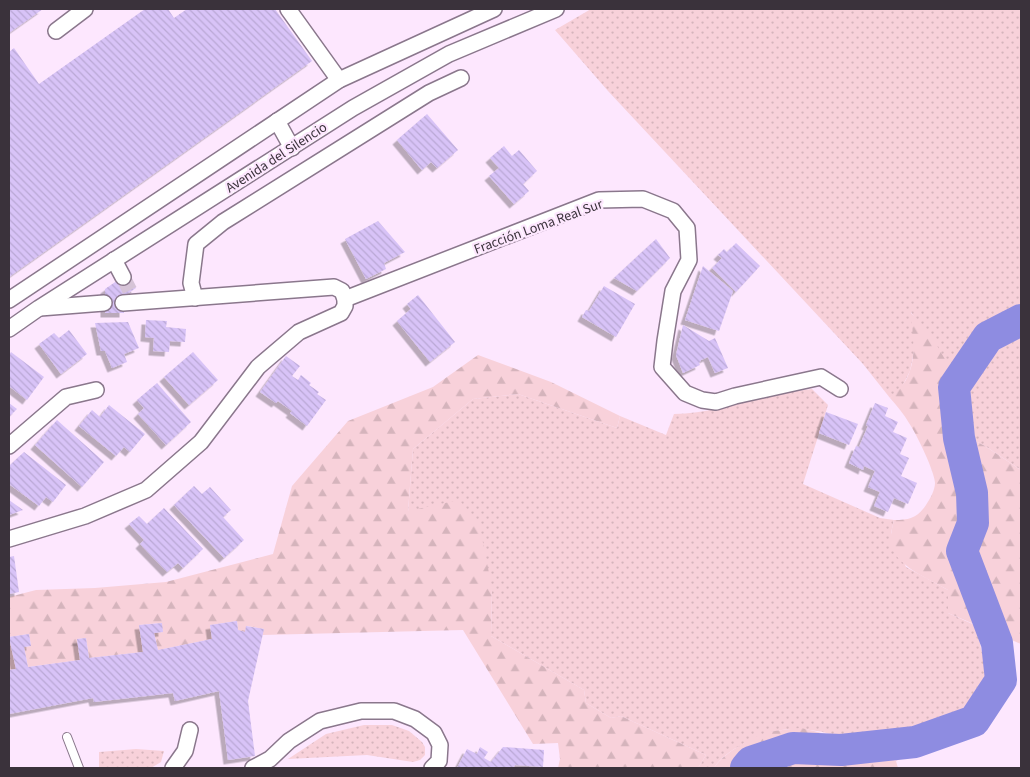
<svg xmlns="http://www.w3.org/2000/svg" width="1030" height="777" viewBox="0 0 1030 777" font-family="'Source Sans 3',sans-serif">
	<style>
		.grass { fill: url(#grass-dots) }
		.forest { fill: url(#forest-firs) }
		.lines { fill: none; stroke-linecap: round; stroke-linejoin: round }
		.river { stroke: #8e8ce1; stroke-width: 32 }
		.building { fill: url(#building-back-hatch); filter: url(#shadow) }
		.minor-tunnel { stroke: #d6c3d7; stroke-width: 15; stroke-dasharray: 15 8; stroke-linecap: butt }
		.service-casing { stroke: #8a778c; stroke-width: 10 }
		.minor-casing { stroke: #8a778c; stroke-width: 18 }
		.service { stroke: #fff; stroke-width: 8 }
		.minor { stroke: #fff; stroke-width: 15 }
		.labels { text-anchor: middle; stroke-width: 4.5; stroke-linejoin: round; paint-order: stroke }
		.street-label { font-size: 14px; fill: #3a323b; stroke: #fde7fe }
	</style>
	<defs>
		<pattern id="grass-dots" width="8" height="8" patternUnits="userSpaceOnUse" patternTransform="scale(1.25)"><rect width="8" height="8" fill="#f8d1da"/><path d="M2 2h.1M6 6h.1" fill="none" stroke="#d5b4bc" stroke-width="1.8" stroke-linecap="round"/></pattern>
		<pattern id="forest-firs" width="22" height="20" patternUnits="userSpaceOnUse" patternTransform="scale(1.25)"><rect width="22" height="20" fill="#f8d1da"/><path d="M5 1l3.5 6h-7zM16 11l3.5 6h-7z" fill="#d5b4bc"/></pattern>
		<pattern id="building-back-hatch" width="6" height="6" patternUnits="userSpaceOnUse" patternTransform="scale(1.25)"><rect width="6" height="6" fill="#d8c3f7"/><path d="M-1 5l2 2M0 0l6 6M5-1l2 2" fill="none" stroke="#baa8d5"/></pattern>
		<filter id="shadow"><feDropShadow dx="-4.5" dy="4.5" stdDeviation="0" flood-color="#0004"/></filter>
	</defs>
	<rect width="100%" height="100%" fill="#fde7fe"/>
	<g class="grass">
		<polygon points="591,9 1021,9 1021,325 1018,329 999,339 977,371 1005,344 1021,333 1021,470 985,446 951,428 942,400 954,379 911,312 915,346 910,371 900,391 890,398 863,364 608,91 555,30"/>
		<path d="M812,389L828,405L803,484L880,518L894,520L891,533L906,567L948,590V613L977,626C979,641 982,655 987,669C993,686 999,692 997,711L980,728L950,745L918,750L896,761C858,742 811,720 768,733C761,735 753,739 747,742C735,748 720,757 714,768H698L706,755L621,716L611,718L586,703L584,690L491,636L492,588L408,512L413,449L473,399L518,394L617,428L620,416L666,435L674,414C708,414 741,402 774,395C786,392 799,391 812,389Z"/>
		<polygon points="364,725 392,725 409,731 422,742 425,747 425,755 420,760 413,762 367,755 288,759 326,734"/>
		<polygon points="136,749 164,751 161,762 151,768 99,768 99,752"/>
	</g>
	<g class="forest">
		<path d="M910,312L929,332L953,373L954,379L942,400L951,428L985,446L1021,470V644L948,613V590C931,580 900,568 892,548C889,540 892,528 894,520C910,520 917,518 926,505C930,499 935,490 935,483C935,472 916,433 909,423C904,414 897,406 890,398C919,376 915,344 910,312Z"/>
		<polygon points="1021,325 1021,333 1005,344 976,372 974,369 999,339 1018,329"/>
		<polygon points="478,355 551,382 620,416 617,428 518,394 473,399 413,449 408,511 459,500 479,523 492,588 491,636 584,690 586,703 611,718 621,716 706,755 698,768 558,768 560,759 558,743 533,744 463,630 262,635 264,629 247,626 245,632 238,630 237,621 210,625 212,639 158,650 154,633 163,632 161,623 139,625 143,652 89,658 86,638 77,639 80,660 28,667 24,647 31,646 29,634 9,637 16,669 9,670 9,597 36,590 95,588 166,582 273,554 292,486 348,421 433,387"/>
		<path d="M801,728C836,736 864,745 896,761L898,768H714C722,754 753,736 769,732C779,730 790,729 801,728Z"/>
	</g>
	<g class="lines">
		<polyline class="river" points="746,768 751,762 793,748 841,750 915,742 974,721 1001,680 997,643 962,551 973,523 972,493 959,438 954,387 988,337 1021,320"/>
	</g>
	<g class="building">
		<polygon points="9,9 43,9 9,33"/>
		<polygon points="145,9 168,9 174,18 187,9 275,9 312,61 9,277 9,52 14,48 39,84"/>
		<polygon points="427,114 458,150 437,168 431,162 422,170 397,140"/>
		<polygon points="504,146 512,156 519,150 537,171 523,184 529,191 514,204 489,176 499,168 490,158"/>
		<polygon points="378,221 405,252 384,263 386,269 366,279 345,239"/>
		<polygon points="656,239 670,258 637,291 614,278"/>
		<polygon points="736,243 760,266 736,292 712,268 722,258 718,255 724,249 727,252"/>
		<polygon points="703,266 733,291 719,331 685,320"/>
		<polygon points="127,274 136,288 124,296 124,313 105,313 105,289"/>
		<polygon points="604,286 635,304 616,337 582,317 586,310 589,311"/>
		<polygon points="418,295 455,342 430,362 397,321 411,309 407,304"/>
		<polygon points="146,320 167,321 166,327 186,329 185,342 170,341 169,352 153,351 154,338 145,337"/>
		<polygon points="128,322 139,348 124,354 127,362 112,368 105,351 101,351 95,323"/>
		<polygon points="683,325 709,341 715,338 728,368 715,373 708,357 701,360 699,363 700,365 683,373 676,355"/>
		<polygon points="69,330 87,354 61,374 39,344 54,333 59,338"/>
		<polygon points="11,352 44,377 27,400 9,386 9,355"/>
		<polygon points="193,352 218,380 189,405 164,377"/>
		<polygon points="286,356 300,366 292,376 298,380 301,375 311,383 309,385 319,392 317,394 326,400 307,426 290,413 292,411 278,401 276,403 260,392"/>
		<polygon points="157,383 191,422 166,445 138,414 144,408 137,400"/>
		<polygon points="9,403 17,409 9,417"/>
		<polygon points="875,403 888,408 885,416 898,422 893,432 907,438 900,454 909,458 901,476 917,483 908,504 894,498 888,512 874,506 880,492 868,487 875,471 864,466 863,470 849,463 856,446 859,447 868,426 866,425"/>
		<polygon points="109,405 145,434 130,452 124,447 116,456 79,426 92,410 100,417"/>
		<polygon points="826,412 858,424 849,445 819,433"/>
		<polygon points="57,420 104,462 82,487 35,445"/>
		<polygon points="24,452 66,485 53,502 46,497 39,506 9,484 9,466"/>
		<polygon points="194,486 202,494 210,487 231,510 223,517 244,540 224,558 174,505"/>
		<polygon points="9,500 23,510 9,515"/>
		<polygon points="164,508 203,549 183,568 178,563 167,572 140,544 144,540 129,524 139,516 147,524"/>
		<polygon points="14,556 19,592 9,594 9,557"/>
		<polygon points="237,621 238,630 245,632 246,626 264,629 248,701 255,756 228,760 219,691 175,701 173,693 94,702 93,698 9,714 9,670 16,669 9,637 29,634 31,646 24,647 28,667 80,660 77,639 86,638 89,658 143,652 139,625 162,623 163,632 154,633 158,650 212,639 210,625"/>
		<polygon points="480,747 488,752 484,758 491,762 503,747 544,750 543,767 515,765 513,768 457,768 467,749 477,754"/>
	</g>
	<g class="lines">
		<polyline class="minor-tunnel" points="123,277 130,291"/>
		<g class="service-casing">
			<polyline id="service" points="67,737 79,768"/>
		</g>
		<g class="minor-casing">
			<g id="minor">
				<polyline points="288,9 339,80"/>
				<polyline points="56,31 85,9"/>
				<polyline points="277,121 292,148"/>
				<polyline points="114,260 123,277"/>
				<polyline points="195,298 191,283 196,244 223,222 429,93 461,78"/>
				<polyline points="345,299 599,200 643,199 673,211 687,228 689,260 673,291 665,341 662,367 685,393 702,400 716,402 735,396 821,377 840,389"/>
				<polyline points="9,300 339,80 494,9"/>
				<polyline points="40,308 104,303"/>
				<polyline points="9,329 39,308 353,108 449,54 556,9"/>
				<polyline points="9,446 66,397 96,390"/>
				<polyline points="9,539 85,516 146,490 201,442 258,367 299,332 341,313 345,306 345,299 342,291 334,287 123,303"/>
				<polyline points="173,768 185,751 190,730"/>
				<polyline points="253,768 270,759 289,741 320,721 361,711 394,711 415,719 434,733 440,745 439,761 432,768"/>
			</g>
		</g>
		<use href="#service" class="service"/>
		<use href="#minor" class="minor"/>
	</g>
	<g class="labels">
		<g class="street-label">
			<text transform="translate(276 157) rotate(-33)" y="5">Avenida del Silencio</text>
			<text transform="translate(538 226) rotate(-20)" y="5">Fracción Loma Real Sur</text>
		</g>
	</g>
	<rect width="1030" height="777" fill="none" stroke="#3a323b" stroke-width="20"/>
</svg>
